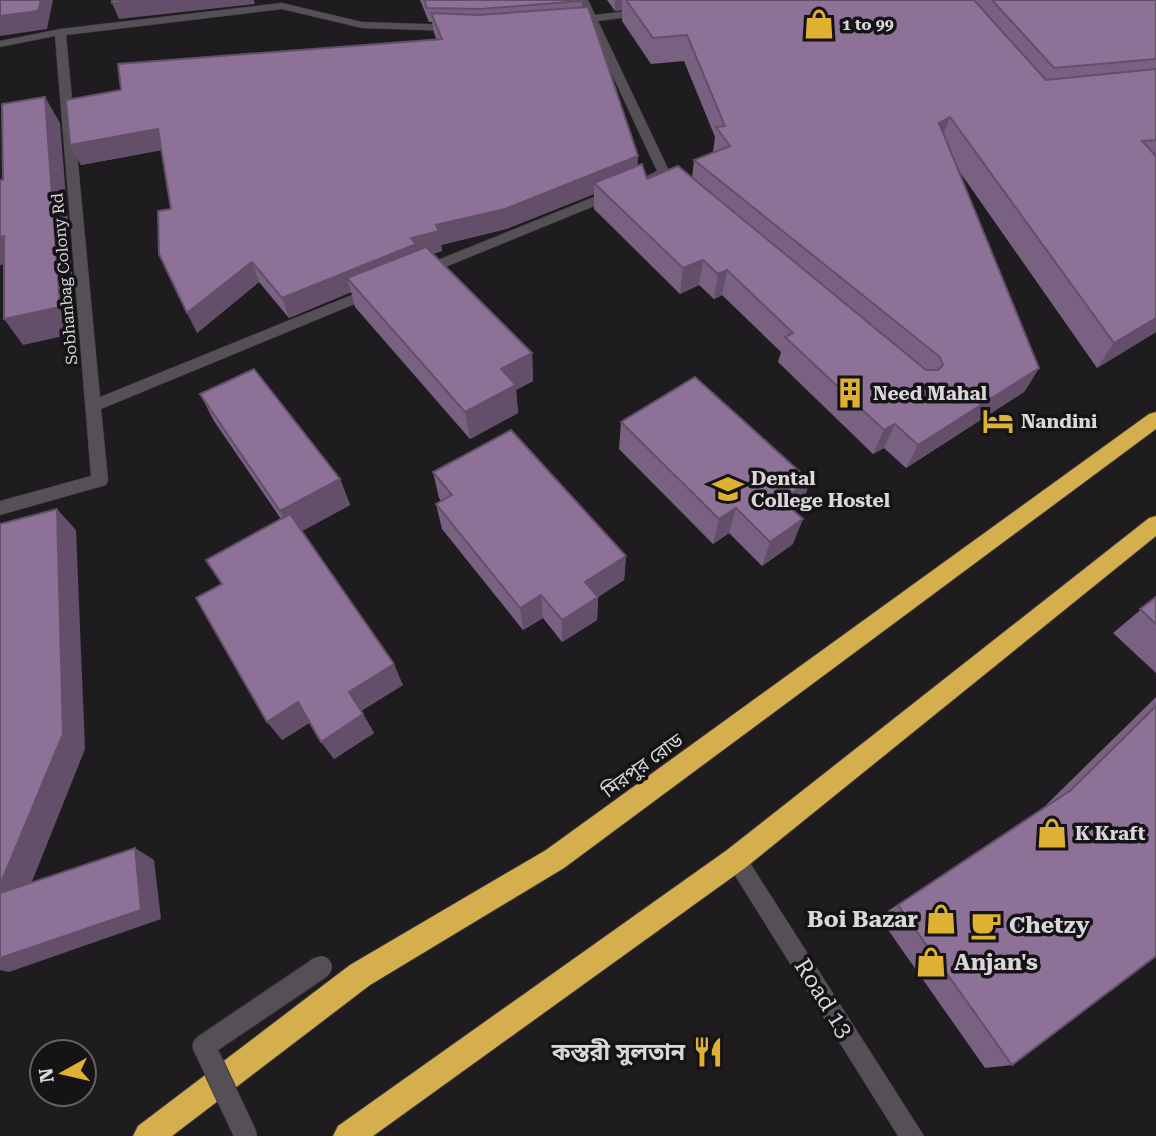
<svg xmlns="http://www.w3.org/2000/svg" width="1156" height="1136" viewBox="0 0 1156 1136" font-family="'Roboto Serif','Noto Sans Bengali',serif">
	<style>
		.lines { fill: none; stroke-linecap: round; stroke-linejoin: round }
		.minor-casing { stroke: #3b393c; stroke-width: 1 }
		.highway-casing { stroke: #3b393c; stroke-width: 2 }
		.minor { fill: #545055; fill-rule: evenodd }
		.highway { fill: #d5ae4d; fill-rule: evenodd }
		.minor-bridge-casing { stroke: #3b393c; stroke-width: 24; stroke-linecap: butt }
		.minor-bridge { stroke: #545055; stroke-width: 22 }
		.wall { fill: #796182 }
		.shaded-wall { fill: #634f6a }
		.building { fill: #8d7197; stroke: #634f6a; stroke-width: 2 }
		.labels { text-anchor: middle; stroke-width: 7; stroke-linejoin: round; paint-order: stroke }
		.far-poi-label { font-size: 16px; font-weight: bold; fill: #d9d7d9; stroke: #161317; text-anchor: start }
		.far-street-label { font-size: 16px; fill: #d9d7d9; stroke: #161317 }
		.poi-label { font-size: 19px; font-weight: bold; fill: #d9d7d9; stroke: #161317; text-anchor: start }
		.street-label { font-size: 19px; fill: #d9d7d9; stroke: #161317 }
		.near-poi-label { font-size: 23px; font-weight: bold; fill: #d9d7d9; stroke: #161317; text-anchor: end }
		.near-street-label { font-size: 23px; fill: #d9d7d9; stroke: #161317 }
	</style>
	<rect width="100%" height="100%" fill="#1f1c20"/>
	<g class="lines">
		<g class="minor-casing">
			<g id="minor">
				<polygon points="578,0 588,0 595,15 643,9 648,12 643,15 598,21 670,173 668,176 643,185 637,181 657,171 588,23 579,20 586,17"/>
				<polygon points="282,3 362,22 455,25 460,28 455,31 362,28 282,9 66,35 100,397 369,288 379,288 381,291 379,294 101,409 108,480 106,485 0,515 0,501 91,476 55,36 0,47 0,41 60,29"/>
				<polygon points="614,189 619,190 619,196 428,274 423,276 416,271 418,268"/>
				<polygon points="736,848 743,852 924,1136 898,1136 729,866 725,859 729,852"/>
			</g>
		</g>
		<g class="highway-casing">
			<g id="highway">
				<polygon points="1156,412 1156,429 564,868 370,985 172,1136 133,1136 138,1126 350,965 546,850 1149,414"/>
				<polygon points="1156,516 1156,536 745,868 373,1136 333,1136 338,1126 727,850 1149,518"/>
			</g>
		</g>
		<use href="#minor" class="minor"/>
		<use href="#highway" class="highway"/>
		<g class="minor-bridge-casing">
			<polyline id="minor-bridge" points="246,1136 204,1046 321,967"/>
		</g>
		<use href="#minor-bridge" class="minor-bridge"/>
	</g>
	<g class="wall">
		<polygon points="420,0 582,0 582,7 637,166 647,179 692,178 694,160 713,152 715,137 684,61 651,64 622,21 622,10 615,11 607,0 1156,0 1156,332 1097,368 957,168 1039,368 1024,392 906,468 884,448 873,454 778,362 781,352 722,295 714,299 699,285 680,294 594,209 594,194 506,229 441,245 442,251 433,254 532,353 533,381 516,390 518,413 470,439 355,307 351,292 289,318 259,282 197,333 171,209 162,150 81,165 70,145 437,40 434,33 432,22 429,22"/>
		<polygon points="200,394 340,479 350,505 302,531 403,685 361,711 374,733 334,759 310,722 282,740 281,519 214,421"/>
		<polygon points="621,422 810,481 801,507 794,511 793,544 762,566 729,533 713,544 619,449"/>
		<polygon points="433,472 626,556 624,580 598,597 597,620 562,642 543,618 523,630 442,529 436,504 441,501 439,498"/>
		<polygon points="1156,597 1156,673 1113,633"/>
		<polygon points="1156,697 1156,956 1012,1065 985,1068 879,917 1044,807"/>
	</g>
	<g class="shaded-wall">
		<polygon points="41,0 53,0 47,29 0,36 0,16"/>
		<polygon points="139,0 254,0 255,4 119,19 112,3"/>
		<polygon points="615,0 622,0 622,10 615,11"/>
		<polygon points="45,97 60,123 77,333 23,345 4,319"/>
		<polygon points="950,117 940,143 939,123"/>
		<polygon points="158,129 167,149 81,165 70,145"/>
		<polygon points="638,156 637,176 594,183 594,194 506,229 441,245 442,251 347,278 351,292 289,318 282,298 411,238 436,225"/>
		<polygon points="4,236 21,262 0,265 0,237"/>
		<polygon points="703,260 699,285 680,294 683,268"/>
		<polygon points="252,262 259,282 197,333 187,313"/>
		<polygon points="727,270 722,295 714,299 718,274"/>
		<polygon points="1156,318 1156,332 1097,368 1114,343"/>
		<polygon points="532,353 533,381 516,390 518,413 470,439 465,412 501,369"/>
		<polygon points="1039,368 1024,392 906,468 918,445"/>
		<polygon points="895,424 884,448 873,454 884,430"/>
		<polygon points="340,479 350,505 293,536 280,511"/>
		<polygon points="810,481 801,507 774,525 782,500"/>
		<polygon points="736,508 729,533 713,544 719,519"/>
		<polygon points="57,509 76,530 85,749 23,904 0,896 0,885"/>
		<polygon points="803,519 793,544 762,566 770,542"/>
		<polygon points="626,556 624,580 598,597 597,620 562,642 562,620 585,582"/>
		<polygon points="541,595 543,618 523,630 520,608"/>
		<polygon points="394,664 403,685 360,711 349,692"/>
		<polygon points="298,702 311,722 282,740 267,722"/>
		<polygon points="363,714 374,733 334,759 321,742"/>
		<polygon points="135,848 154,860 161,919 9,972 0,970 0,958"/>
	</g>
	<g class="building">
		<polygon points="0,0 41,0 38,11 0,16"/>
		<polygon points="112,0 139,0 112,3"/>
		<polygon points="424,0 582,0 582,1 480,9 427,8"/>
		<polygon points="626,0 974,0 1046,80 1156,69 1156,140 1142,141 1156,156 1156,318 1114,343 950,117 939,123 1039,368 918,445 895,424 884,430 785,337 793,333 727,270 718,274 703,260 683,268 594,183 642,164 647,179 678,166 926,370 938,370 943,365 940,357 694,160 730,146 716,127 725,126 687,35 653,38"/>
		<polygon points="992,0 1156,0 1156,59 1054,68"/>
		<polygon points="588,7 638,156 505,209 436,225 439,231 411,238 416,244 282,298 252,262 187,313 159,254 158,211 171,209 158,129 70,145 66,100 121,90 118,64 442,39 431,13 479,15"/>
		<polygon points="45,97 60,307 4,319 4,236 0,237 0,180 3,180 2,104"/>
		<polygon points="426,247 532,353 501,369 516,385 465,412 347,278"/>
		<polygon points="254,369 340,479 280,511 200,394"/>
		<polygon points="695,377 810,481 782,500 803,519 770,542 736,508 719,519 621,422"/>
		<polygon points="511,430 626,556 585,582 598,597 562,620 541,595 520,608 436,504 452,495 433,472"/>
		<polygon points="57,509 63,734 0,885 0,524"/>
		<polygon points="290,514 394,664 349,692 363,714 321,742 298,702 267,722 196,598 222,584 206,560"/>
		<polygon points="1156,597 1156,624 1140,609"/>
		<polygon points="1156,706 1156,956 1012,1065 898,905 1071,790"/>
		<polygon points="135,848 141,910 0,958 0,893"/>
	</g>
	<defs>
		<g id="shop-bare" transform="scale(2.415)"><path d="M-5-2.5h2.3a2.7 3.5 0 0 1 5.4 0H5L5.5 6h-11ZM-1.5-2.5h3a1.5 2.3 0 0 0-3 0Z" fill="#deb133" stroke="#161317" stroke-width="2.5" paint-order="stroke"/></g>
		<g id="building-bare" transform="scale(2.415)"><path d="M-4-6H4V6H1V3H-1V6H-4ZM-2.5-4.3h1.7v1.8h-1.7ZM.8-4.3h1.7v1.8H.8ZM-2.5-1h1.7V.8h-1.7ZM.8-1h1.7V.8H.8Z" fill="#deb133" stroke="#161317" stroke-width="2.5" paint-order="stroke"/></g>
		<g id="hotel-bare" transform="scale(2.415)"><path d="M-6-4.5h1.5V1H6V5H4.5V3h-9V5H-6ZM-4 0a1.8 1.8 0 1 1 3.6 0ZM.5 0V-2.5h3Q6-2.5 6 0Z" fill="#deb133" stroke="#161317" stroke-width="2.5" paint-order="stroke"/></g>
		<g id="university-bare" transform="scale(2.415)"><path d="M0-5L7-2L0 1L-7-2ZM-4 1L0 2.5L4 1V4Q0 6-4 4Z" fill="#deb133" stroke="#161317" stroke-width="2.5" paint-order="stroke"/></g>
		<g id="cafe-bare" transform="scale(2.415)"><path d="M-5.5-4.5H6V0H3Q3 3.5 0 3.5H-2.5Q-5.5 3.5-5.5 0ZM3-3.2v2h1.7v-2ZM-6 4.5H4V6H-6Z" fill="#deb133" stroke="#161317" stroke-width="2.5" paint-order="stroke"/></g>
		<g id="restaurant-bare" transform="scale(2.415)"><path d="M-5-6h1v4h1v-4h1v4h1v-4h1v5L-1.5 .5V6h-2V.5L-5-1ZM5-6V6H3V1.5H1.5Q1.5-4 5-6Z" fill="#deb133" stroke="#161317" stroke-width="2.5" paint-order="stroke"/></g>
	</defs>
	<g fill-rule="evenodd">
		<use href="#shop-bare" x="819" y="24"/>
		<use href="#building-bare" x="850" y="393"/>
		<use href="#hotel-bare" x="998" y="421"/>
		<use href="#university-bare" x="728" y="489"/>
		<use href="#shop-bare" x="1052" y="833"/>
		<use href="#shop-bare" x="941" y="919"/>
		<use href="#cafe-bare" x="986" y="925"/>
		<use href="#shop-bare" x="931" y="962"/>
		<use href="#restaurant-bare" x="708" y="1052"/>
	</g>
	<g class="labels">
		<g class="far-poi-label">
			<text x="842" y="30">1 to 99</text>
		</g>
		<g class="far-street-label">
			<text transform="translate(64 279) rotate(-95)" y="6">Sobhanbag Colony Rd</text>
		</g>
		<g class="poi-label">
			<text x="873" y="400">Need Mahal</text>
			<text x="1021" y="428">Nandini</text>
			<text x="751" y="485">Dental<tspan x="751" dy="22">College Hostel</tspan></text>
			<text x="1075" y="840">K Kraft</text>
		</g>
		<g class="street-label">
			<text transform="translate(642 765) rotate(-36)" y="7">মিরপুর রোড</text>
		</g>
		<g class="near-poi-label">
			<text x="918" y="927">Boi Bazar</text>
			<text x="1009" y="933" text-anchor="start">Chetzy</text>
			<text x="954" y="970" text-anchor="start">Anjan's</text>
			<text x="685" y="1060">কস্তরী সুলতান</text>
		</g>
		<g class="near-street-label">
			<text transform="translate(824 998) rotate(58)" y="8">Road 13</text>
		</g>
	</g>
	<g transform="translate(63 1073) rotate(262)"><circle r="33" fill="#161317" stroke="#646165" stroke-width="2"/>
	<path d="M0-5L12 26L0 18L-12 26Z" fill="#deb133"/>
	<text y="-10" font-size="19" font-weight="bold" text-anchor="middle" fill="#d9d7d9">N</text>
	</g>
</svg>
